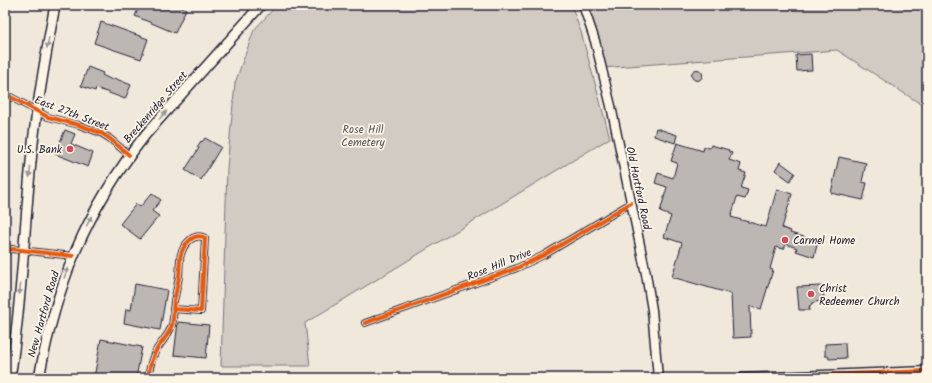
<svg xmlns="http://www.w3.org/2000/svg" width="932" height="383" viewBox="0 0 932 383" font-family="Kalam,sans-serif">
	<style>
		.green { fill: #d1cbc3; stroke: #7a767f }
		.building { fill: #bcb7b3; stroke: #22223b }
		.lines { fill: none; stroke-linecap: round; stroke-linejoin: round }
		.street-casing { stroke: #22223b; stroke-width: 8 }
		.secondary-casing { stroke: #22223b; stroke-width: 11 }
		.primary-casing { stroke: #22223b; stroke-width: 12 }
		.street { stroke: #fcf5e5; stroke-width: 5.5 }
		.secondary { stroke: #fcf5e5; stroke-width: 8 }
		.primary { stroke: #fcf5e5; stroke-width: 9 }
		.cycleway-casing { stroke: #fcf5e5; stroke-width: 6 }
		.cycleway { stroke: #e8590c; stroke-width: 4 }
		.oneway { fill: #9a9698 }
		.poi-dot { fill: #d1495b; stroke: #fcf5e5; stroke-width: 1.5 }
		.labels { text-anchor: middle; stroke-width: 3.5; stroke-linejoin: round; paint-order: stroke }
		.street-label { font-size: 11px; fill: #22223b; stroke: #fcf5e5 }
		.park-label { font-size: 11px; fill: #575564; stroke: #fcf5e5 }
		.poi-label { font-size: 11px; fill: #22223b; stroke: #fcf5e5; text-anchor: start }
	</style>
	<rect width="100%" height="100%" fill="#efe8db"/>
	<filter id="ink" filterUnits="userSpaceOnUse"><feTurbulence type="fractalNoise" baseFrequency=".025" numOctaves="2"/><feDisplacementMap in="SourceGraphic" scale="8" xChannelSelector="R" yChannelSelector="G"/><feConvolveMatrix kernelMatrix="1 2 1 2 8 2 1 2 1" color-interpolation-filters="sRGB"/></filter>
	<g filter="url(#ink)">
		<g class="green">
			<polygon points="277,5 571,5 581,32 610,138 305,323 310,366 221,366 227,168 235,83 254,30"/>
			<polygon points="583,5 927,5 927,108 837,50 602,68"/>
		</g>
		<g class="building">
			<polygon points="140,5 176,5 186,9 175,33 135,16"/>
			<polygon points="101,22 148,39 141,59 94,43"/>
			<polygon points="811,54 812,70 797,71 796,55"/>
			<polygon points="88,67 103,73 102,75 112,80 114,78 131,85 125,99 96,88 95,91 81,86"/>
			<circle cx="697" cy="75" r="5.5"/>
			<polygon points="656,128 677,135 675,143 654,136"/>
			<polygon points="65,130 75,134 71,144 93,153 88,167 55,154"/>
			<polygon points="205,138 221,147 201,180 185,170 199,148 197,147 201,141 202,142"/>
			<polygon points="677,143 703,151 704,147 710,148 711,145 729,150 729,152 732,153 729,160 741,164 739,171 746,173 741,188 748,190 745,199 737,197 731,217 766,227 777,189 792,194 782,228 791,231 790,233 818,241 814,257 796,251 797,248 786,244 784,249 776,247 770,269 773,270 761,309 750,306 751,337 733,338 731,294 672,277 682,243 664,237 671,216 660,212 667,187 655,183 658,173 673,178 677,163 671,161"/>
			<polygon points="839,157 866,163 862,182 867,183 863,200 831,193"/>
			<polygon points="780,162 795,173 790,181 775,170"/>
			<polygon points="152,193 161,200 152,211 159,216 140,239 120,224 136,204 140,207"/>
			<polygon points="135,284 167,290 160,330 124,323 126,309 131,310"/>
			<polygon points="823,286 824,301 814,302 814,303 812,303 812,305 809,306 810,310 799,310 797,287"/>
			<polygon points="178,322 209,325 206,358 174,355"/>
			<polygon points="101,339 142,347 136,378 94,378"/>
			<polygon points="845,343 846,358 829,359 828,356 825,356 825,344"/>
		</g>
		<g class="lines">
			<g class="street-casing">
				<g id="street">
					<polyline points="5,94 48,117 79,125 101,133 109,138 129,155"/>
					<polyline points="5,251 12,249 73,256"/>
					<polyline points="365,323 517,268 544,255 631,203"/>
					<path d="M148,378C150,367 151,358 157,349C162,341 169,335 172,325C174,317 173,309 174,301C176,292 178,284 179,276C180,269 179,261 181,254C184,244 194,232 205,238L201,311L173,309"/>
				</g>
			</g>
			<g class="secondary-casing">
				<g id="secondary">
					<polyline points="583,5 595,41 611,106 646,274 652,310 658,378"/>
					<polyline points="742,378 927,371"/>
				</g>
			</g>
			<g class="primary-casing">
				<g id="primary">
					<path d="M10,378C22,303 24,227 32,152C37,102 46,54 55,5"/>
					<path d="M39,378C57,282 85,212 146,134L261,5"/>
				</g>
			</g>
			<use href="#street" class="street"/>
			<use href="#secondary" class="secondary"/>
			<use href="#primary" class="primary"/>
			<g class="cycleway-casing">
				<g id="cycleway">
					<polyline points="5,94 48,117 79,125 101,133 109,138 129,155"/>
					<polyline points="5,251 12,249 73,256"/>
					<polyline points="365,323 517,268 544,255 631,203"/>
					<path d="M148,378C150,367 151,358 157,349C162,341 169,335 172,325C174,317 173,309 174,301C176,292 178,284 179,276C180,269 179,261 181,254C184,244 194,232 205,238L201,311L173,309"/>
					<polyline points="742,378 927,371"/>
				</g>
			</g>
			<use href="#cycleway" class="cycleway"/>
		</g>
		<defs><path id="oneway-solid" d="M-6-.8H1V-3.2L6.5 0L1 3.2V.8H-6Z"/></defs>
		<g class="oneway">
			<use href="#oneway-solid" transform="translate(48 43) rotate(100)"/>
			<use href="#oneway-solid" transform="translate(163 115) rotate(-49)"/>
			<use href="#oneway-solid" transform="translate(30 172) rotate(95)"/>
			<use href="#oneway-solid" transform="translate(89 221) rotate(-63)"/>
			<use href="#oneway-solid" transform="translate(66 273) rotate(-69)"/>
			<use href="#oneway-solid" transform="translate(20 289) rotate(96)"/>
		</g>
	</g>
	<g class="poi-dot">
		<circle cx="70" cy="149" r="4"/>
		<circle cx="785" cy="240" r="4"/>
		<circle cx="811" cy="294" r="4"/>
	</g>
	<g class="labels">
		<g class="street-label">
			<text transform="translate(155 107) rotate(-49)" y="4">Breckenridge Street</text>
			<text transform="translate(72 113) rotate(21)" y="4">East 27th Street</text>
			<text transform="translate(639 188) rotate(78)" y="4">Old Hartford Road</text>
			<text transform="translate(499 264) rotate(-22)" y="4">Rose Hill Drive</text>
			<text transform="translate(43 314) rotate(-74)" y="4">New Hartford Road</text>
		</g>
		<g class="park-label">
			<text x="363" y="133">Rose Hill<tspan x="363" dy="13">Cemetery</tspan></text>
		</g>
		<g class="poi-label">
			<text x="62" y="153" text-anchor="end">U.S. Bank</text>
			<text x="793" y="244">Carmel Home</text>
			<text x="819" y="292">Christ<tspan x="819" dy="13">Redeemer Church</tspan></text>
		</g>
	</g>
	<rect width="932" height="383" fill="none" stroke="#fcf5e5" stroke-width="20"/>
	<rect x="10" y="10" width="912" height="363" fill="none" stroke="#22223b" stroke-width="1.5" filter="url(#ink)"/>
</svg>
